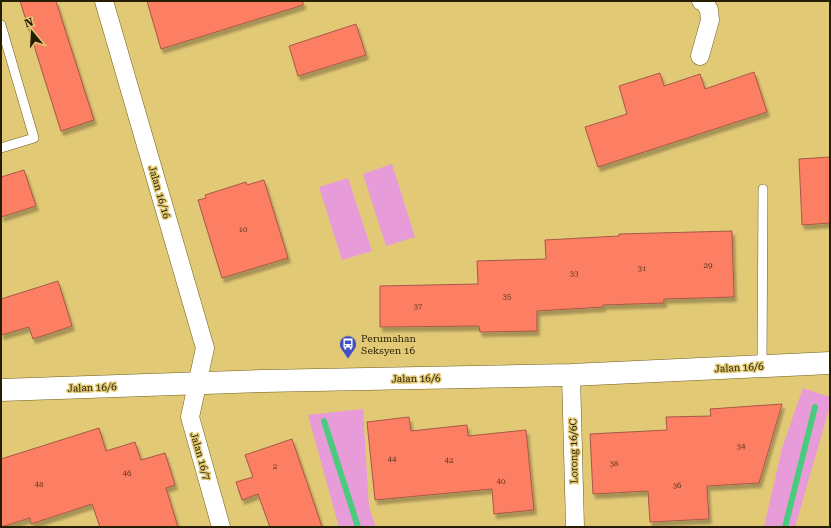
<svg xmlns="http://www.w3.org/2000/svg" width="831" height="528" viewBox="0 0 831 528" font-family="'Roboto Serif',serif">
	<style>
		.green { fill: #e79bd9 }
		.lines { fill: none; stroke-linecap: round; stroke-linejoin: round }
		.stream { stroke: #4acb7e; stroke-width: 6 }
		.building { fill: #fc7e63; stroke: #a75847; filter: url(#shadow) }
		.lane-casing { stroke: #6f5d1c; stroke-width: 10 }
		.street-casing { stroke: #6f5d1c; stroke-width: 19 }
		.secondary-casing { stroke: #6f5d1c; stroke-width: 23 }
		.lane { stroke: #fff; stroke-width: 9 }
		.street { stroke: #fff; stroke-width: 18 }
		.secondary { stroke: #fff; stroke-width: 22 }
		.labels { text-anchor: middle; stroke-width: 3; stroke-linejoin: round; paint-order: stroke }
		.number-label { font-size: 8px; fill: #5c3519 }
		.street-label { font-size: 10px; fill: #271d00; stroke: #e2c976 }
		.poi-label { font-size: 10px; fill: #271d00; stroke: #e2c976; text-anchor: start }
	</style>
	<defs>
		<filter id="shadow"><feDropShadow dx="2.5" dy="4.5" stdDeviation="1" flood-color="#0004"/></filter>
	</defs>
	<rect width="100%" height="100%" fill="#e2c976"/>
	<g class="green">
		<polygon points="392,164 415,237 386,246 363,174"/>
		<polygon points="348,178 372,251 342,260 319,187"/>
		<polygon points="803,388 830,397 830,406 795,527 764,527 782,448"/>
		<polygon points="363,409 369,507 376,527 339,527 308,415"/>
	</g>
	<g class="lines">
		<g class="stream">
			<polyline points="324,421 358,527"/>
			<polyline points="785,527 815,407"/>
		</g>
	</g>
	<g class="building">
		<polygon points="20,1 56,1 94,120 61,131"/>
		<polygon points="147,1 303,1 303,5 161,49"/>
		<polygon points="356,24 366,55 298,76 289,46"/>
		<polygon points="754,72 767,112 598,167 585,127 627,114 619,86 660,73 664,86 700,74 705,89"/>
		<polygon points="830,157 830,223 802,225 799,159"/>
		<polygon points="24,170 36,206 1,217 1,177"/>
		<polygon points="264,180 288,258 222,278 198,200 206,198 205,195 246,182 247,185"/>
		<polygon points="732,231 734,297 664,299 664,303 603,305 603,307 537,311 537,331 480,332 479,326 380,327 380,286 478,284 477,261 546,259 545,240 619,236 619,234"/>
		<polygon points="58,281 72,326 33,339 29,327 1,335 1,299"/>
		<polygon points="782,404 759,483 707,486 709,519 650,522 648,491 593,494 590,434 667,430 666,417 711,416 710,409"/>
		<polygon points="409,417 411,431 467,425 468,436 526,430 534,510 494,514 492,489 375,500 367,422"/>
		<polygon points="99,428 106,451 135,442 141,460 165,453 175,485 166,488 178,527 100,527 92,504 31,524 30,518 1,527 1,459"/>
		<polygon points="292,439 313,500 322,527 270,527 258,494 242,500 236,482 253,477 245,455"/>
	</g>
	<g class="lines">
		<g class="lane-casing">
			<g id="lane">
				<polyline points="1,25 34,138 1,148"/>
				<polyline points="762,366 763,189"/>
			</g>
		</g>
		<g class="street-casing">
			<g id="street">
				<polyline points="104,1 205,348 190,417 221,527"/>
				<polyline points="700,56 710,20 709,10 705,3 701,1"/>
				<polyline points="571,375 575,527"/>
			</g>
		</g>
		<g class="secondary-casing">
			<polyline id="secondary" points="1,390 263,381 571,375 830,363"/>
		</g>
		<use href="#lane" class="lane"/>
		<use href="#street" class="street"/>
		<use href="#secondary" class="secondary"/>
	</g>
	<defs>
		<g id="bus-pin" transform="scale(0.9)"><path d="M0 17L-7.5 6A9.5 9.5 0 1 1 7.5 6Z" fill="#434ec3" stroke="#e2c976"/><path d="M-5-6H5V4H4V6H2V4H-2V6H-4V4H-5ZM-3.5-4V0h7V-4ZM-3.5 1.2v1.5H-2V1.2ZM2 1.2v1.5H3.5V1.2Z" fill="#fff"/></g>
	</defs>
	<g fill-rule="evenodd">
		<use href="#bus-pin" x="348" y="344"/>
	</g>
	<g class="labels">
		<g class="number-label">
			<text x="243" y="232">10</text>
			<text x="708" y="268">29</text>
			<text x="642" y="271">31</text>
			<text x="574" y="276">33</text>
			<text x="507" y="299">35</text>
			<text x="418" y="309">37</text>
			<text x="741" y="449">34</text>
			<text x="392" y="462">44</text>
			<text x="449" y="463">42</text>
			<text x="614" y="466">38</text>
			<text x="275" y="469">2</text>
			<text x="127" y="476">46</text>
			<text x="501" y="484">40</text>
			<text x="39" y="487">48</text>
			<text x="677" y="488">36</text>
		</g>
		<g class="street-label">
			<text transform="translate(160 192) rotate(74)" y="4">Jalan 16/16</text>
			<text transform="translate(739 367) rotate(-3)" y="4">Jalan 16/6</text>
			<text transform="translate(416 378) rotate(-1)" y="4">Jalan 16/6</text>
			<text transform="translate(92 387) rotate(-2)" y="4">Jalan 16/6</text>
			<text transform="translate(573 451) rotate(-91)" y="4">Lorong 16/6C</text>
			<text transform="translate(201 456) rotate(74)" y="4">Jalan 16/7</text>
		</g>
		<g class="poi-label">
			<text x="361" y="342">Perumahan<tspan x="361" dy="12">Seksyen 16</tspan></text>
		</g>
	</g>
	<rect width="831" height="528" fill="none" stroke="#271d00" stroke-width="4"/>
	<g transform="translate(32 32) rotate(342)" stroke="#e2c976" stroke-width="3" paint-order="stroke">
	<path d="M0-3L7 15L0 10L-7 15Z" fill="#271d00"/>
	<text y="-6" font-size="11" font-weight="bold" text-anchor="middle" fill="#271d00">N</text>
	</g>
</svg>
